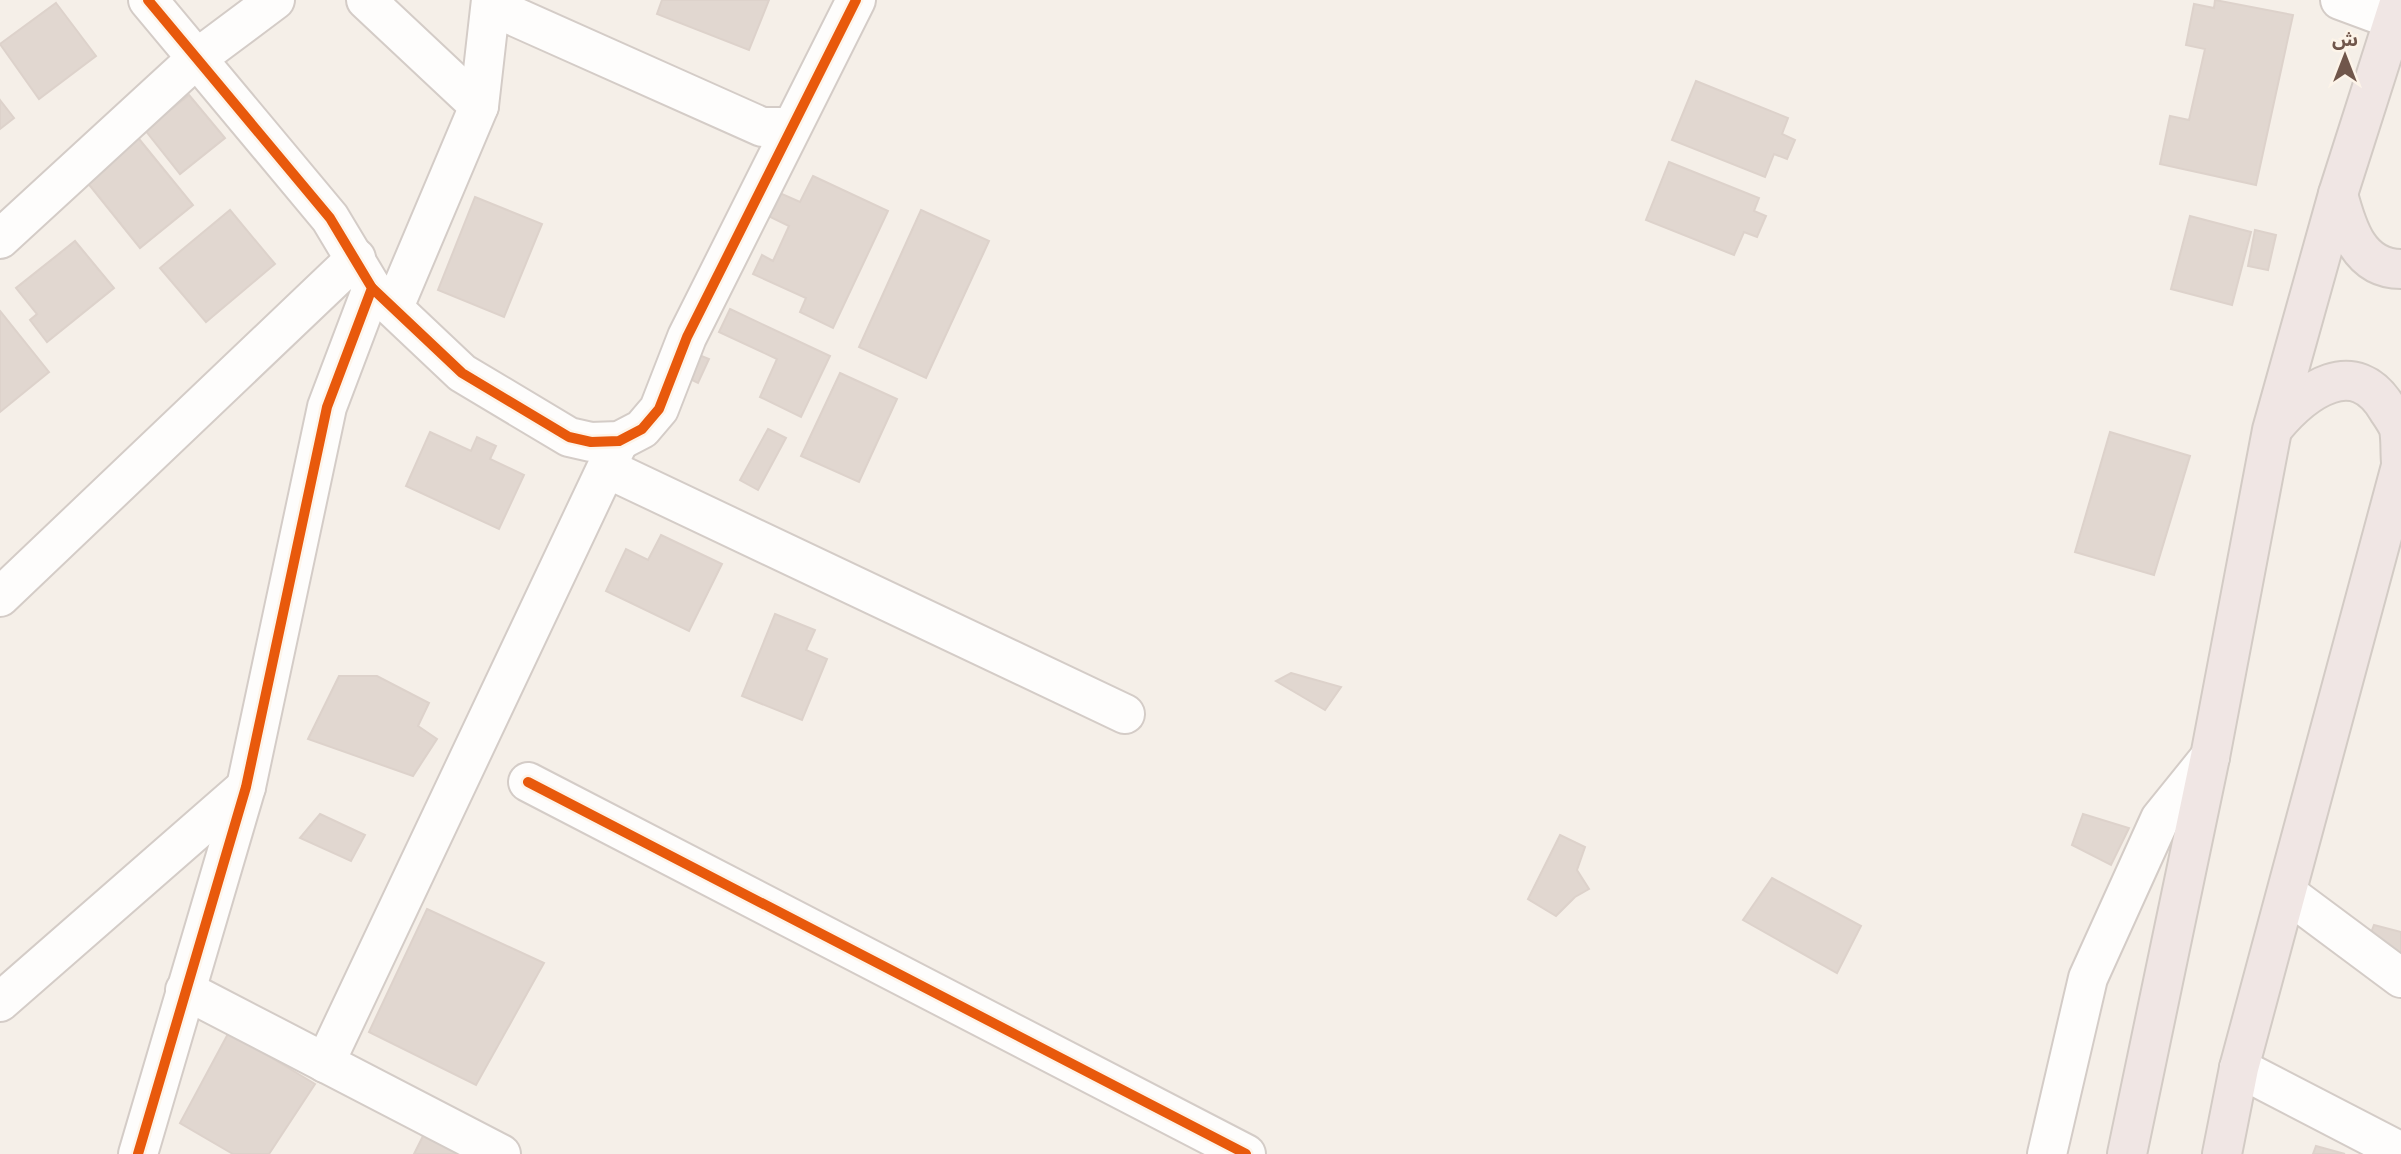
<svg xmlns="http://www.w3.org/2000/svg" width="2401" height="1154" viewBox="0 0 2401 1154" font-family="'Fira Sans Condensed','Noto Sans Arabic',sans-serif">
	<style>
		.building { fill: #e1d7d0; stroke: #ddd2cb; stroke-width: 2 }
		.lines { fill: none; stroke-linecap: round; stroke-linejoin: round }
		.minor-casing { stroke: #d4ccc7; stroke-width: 42 }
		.highway-casing { stroke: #d3cbc5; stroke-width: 42 }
		.minor { stroke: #fefdfc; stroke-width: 38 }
		.highway { stroke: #f0e6e4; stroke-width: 38 }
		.cycleway-casing { stroke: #fdf4e9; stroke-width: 15 }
		.cycleway { stroke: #e8590c; stroke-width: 10 }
	</style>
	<rect width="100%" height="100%" fill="#f5efe8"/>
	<g class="building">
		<polygon points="662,0 769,0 749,50 657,14"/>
		<polygon points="2215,0 2293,15 2256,185 2160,164 2170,116 2189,120 2205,49 2186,45 2194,4 2214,8"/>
		<polygon points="56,3 96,56 39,99 0,44"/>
		<polygon points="1696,81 1788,118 1782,134 1795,140 1787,159 1774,154 1765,177 1672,140"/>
		<polygon points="189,95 225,138 180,174 145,130"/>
		<polygon points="0,100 14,118 0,129"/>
		<polygon points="135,134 193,205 140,248 82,176"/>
		<polygon points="1669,162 1759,198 1754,211 1766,216 1757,237 1744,232 1734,255 1646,220"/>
		<polygon points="813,176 888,211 833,328 800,312 806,298 753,274 762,255 773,261 789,226 762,213 773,190 800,202"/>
		<polygon points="475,197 542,224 504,317 438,290"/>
		<polygon points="230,210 275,264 206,322 160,268"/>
		<polygon points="921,210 989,241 926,378 859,347"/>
		<polygon points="2190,216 2251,232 2232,305 2171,289"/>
		<polygon points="2255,230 2276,235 2268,270 2248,266"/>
		<polygon points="75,241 114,288 47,342 30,320 37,314 16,288"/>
		<polygon points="730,309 830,356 801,417 760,397 777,359 719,332"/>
		<polygon points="0,311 49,372 0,412"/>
		<polygon points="699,355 709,359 698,383 688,378"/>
		<polygon points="840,373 897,399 859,482 801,456"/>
		<polygon points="768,429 786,438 758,490 740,480"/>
		<polygon points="430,432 471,451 477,437 496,446 490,459 524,475 499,529 406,486"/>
		<polygon points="2110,432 2190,456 2154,575 2075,552"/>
		<polygon points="661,535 722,564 689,631 606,591 626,549 648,560"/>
		<polygon points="775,614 815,630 806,650 827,659 802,720 742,696"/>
		<polygon points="1291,673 1341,687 1325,710 1276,681"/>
		<polygon points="339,676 377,676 429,703 418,726 437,739 413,776 308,739"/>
		<polygon points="320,814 365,835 351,861 300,838"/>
		<polygon points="2083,814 2129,828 2111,865 2072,845"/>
		<polygon points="1560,835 1585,847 1577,870 1589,889 1575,897 1556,916 1528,899"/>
		<polygon points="1772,878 1861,926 1837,973 1743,920"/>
		<polygon points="427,909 544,963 476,1085 369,1032"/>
		<polygon points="2374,925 2401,932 2401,966 2367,943"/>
		<polygon points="229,1032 315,1084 269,1154 233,1154 180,1123"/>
		<polygon points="426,1130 472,1154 414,1154"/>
		<polygon points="2316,1146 2345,1154 2313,1154"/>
	</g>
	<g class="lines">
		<g class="minor-casing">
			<g id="minor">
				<polyline points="366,0 479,106"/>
				<polyline points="2340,0 2394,20"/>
				<polyline points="491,6 762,127 790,127"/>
				<polyline points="0,239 196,59 275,0"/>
				<polyline points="372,288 462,373 569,437 591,442 619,441 642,429 659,409 687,337 856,0"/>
				<polyline points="394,307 479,106 491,0"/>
				<polyline points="608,469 1125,714"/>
				<polyline points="0,597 356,258"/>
				<polyline points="528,782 1246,1154"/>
				<polyline points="2287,893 2401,978"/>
				<polyline points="185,990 501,1154"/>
				<polyline points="0,1002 246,787"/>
				<polyline points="325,1063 619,441"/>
				<polyline points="2239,1068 2401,1152"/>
				<polyline points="138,1154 246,787 327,407 372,288 330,218 148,0"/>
				<polyline points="2047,1154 2088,978 2160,819 2210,757"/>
			</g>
		</g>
		<g class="highway-casing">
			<g id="highway">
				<path d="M2338,194C2347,228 2359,269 2401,269"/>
				<path d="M2274,427C2304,391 2355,353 2388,410C2392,416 2397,423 2399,429C2401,439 2400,452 2401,462"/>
				<polyline points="2127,1154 2210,757 2272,430 2338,194 2400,0"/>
				<polyline points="2222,1154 2239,1068 2401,466"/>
			</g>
		</g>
		<use href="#minor" class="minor"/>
		<use href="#highway" class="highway"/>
		<g class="cycleway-casing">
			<g id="cycleway">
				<polyline points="372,288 462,373 569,437 591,442 619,441 642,429 659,409 687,337 856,0"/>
				<polyline points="528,782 1246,1154"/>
				<polyline points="138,1154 246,787 327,407 372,288 330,218 148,0"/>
			</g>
		</g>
		<use href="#cycleway" class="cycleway"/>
	</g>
	<g transform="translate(2345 56)" stroke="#fdf4e9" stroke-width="5" paint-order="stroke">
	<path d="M0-5L12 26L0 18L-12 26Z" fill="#70564b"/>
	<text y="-10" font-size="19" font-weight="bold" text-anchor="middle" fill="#70564b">ش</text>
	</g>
</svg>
